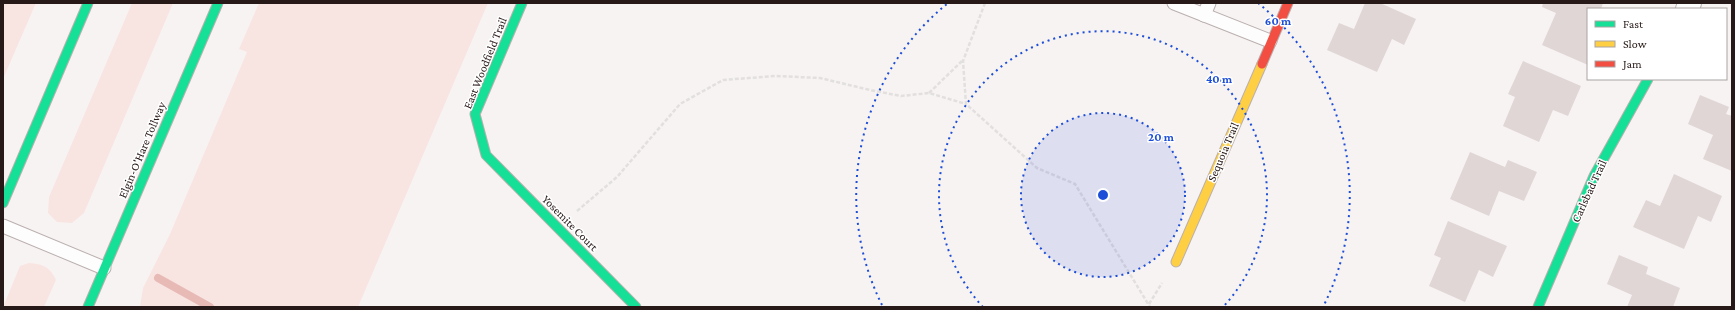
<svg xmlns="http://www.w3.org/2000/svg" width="1735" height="310" viewBox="0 0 1735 310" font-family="'Crimson Pro',serif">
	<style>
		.green { fill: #f8e5e2 }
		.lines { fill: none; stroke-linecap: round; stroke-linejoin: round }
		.stream { stroke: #e7bab6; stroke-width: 8 }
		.building { fill: #e0d6d6 }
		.lane-casing { stroke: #bab0af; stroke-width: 15 }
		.street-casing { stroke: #bab0af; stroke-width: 24 }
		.fast-casing { stroke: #bab0af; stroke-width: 11 }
		.slow-casing { stroke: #bab0af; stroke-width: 11 }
		.jam-casing { stroke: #bab0af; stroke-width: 11 }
		.path { stroke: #e2dfdf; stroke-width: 2.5; stroke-dasharray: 4 2; stroke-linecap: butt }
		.lane { stroke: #fefdfd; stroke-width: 13 }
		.street { stroke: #fefdfd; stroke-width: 22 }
		.fast { stroke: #16e098; stroke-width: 9 }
		.slow { stroke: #ffcf43; stroke-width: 9 }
		.jam { stroke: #f24e42; stroke-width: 9 }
		.ring { fill: none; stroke: #1d4ed8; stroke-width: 2; stroke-dasharray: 2 4 }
		.labels { text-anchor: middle; stroke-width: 3; stroke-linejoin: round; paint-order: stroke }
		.street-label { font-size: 12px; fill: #271917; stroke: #fff }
		.centre { fill: #1d4ed8; stroke: #fff; stroke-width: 2 }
		.ring-label { font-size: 12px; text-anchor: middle; font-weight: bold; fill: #1d4ed8; stroke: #fff; stroke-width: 3; stroke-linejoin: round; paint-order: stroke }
	</style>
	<rect width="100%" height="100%" fill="#f8f3f3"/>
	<g class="green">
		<polygon points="3,3 36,3 3,79"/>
		<polygon points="132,3 173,3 84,213 72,223 57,222 48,213 49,197"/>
		<polygon points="259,3 488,3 358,307 140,307 143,288 170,234 247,52 239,49"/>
		<path d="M29,263C43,264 50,267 56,280L44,307H3L20,266Z"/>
	</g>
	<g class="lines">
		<polyline class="stream" points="158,278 210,307"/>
	</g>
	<g class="building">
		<polygon points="1365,3 1380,3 1416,19 1404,45 1392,39 1377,72 1327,50 1339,23 1354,29"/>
		<polygon points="1543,3 1603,3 1601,9 1588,9 1588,65 1542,45 1556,13 1542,7"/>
		<polygon points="1523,61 1581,86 1568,116 1553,110 1539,142 1503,126 1515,97 1508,94"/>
		<polygon points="1700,95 1729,107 1726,114 1732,116 1732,171 1703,159 1713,135 1688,124"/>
		<polygon points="1470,152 1505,167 1508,160 1537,172 1524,201 1499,191 1489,216 1450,199"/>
		<polygon points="1674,174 1722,196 1711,222 1698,216 1684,249 1633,227 1646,200 1660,206"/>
		<polygon points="1448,221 1507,246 1493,277 1479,270 1465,302 1429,286 1441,258 1434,255"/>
		<polygon points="1619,255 1648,267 1646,274 1680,288 1673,307 1627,307 1632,295 1607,284"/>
	</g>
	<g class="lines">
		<g class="lane-casing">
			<g id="lane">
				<polyline points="1174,3 1270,41"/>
				<polyline points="1204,15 1209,3"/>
				<polyline points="3,226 104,268"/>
			</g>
		</g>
		<g class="street-casing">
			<polyline id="street" points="1687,9 1690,3"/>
		</g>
		<g class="fast-casing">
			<g id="fast">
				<polyline points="522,3 475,114 486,155 636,307"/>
				<polyline points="3,203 88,3"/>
				<polyline points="88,307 218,3"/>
				<polyline points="1538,307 1594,176 1648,79"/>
			</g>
		</g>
		<g class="slow-casing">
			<polyline id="slow" points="1176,262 1262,64"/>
		</g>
		<g class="jam-casing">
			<polyline id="jam" points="1262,64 1288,3"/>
		</g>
		<g class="path">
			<polyline points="985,3 963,61 966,104 1037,168 1075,184 1150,307"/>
			<polyline points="929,93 962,61"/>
			<polyline points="577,211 617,177 680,104 723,80 775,76 820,78 870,90 901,96 929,93 966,104"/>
			<polyline points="1149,304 1162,283"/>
		</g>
		<use href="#lane" class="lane"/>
		<use href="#street" class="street"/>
		<use href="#fast" class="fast"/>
		<use href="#slow" class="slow"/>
		<use href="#jam" class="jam"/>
	</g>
	<circle cx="1103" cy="195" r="82" fill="#1d4ed8" fill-opacity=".12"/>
	<g class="ring">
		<circle cx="1103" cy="195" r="82"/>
		<path d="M983 307A164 164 0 1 1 1223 307"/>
		<path d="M882 305A247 247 0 0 1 948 3M1258 3A247 247 0 0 1 1324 305"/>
	</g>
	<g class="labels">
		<g class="street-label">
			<text transform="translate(485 63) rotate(-68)" y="4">East Woodfield Trail</text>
			<text transform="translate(142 150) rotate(-67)" y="4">Elgin-O'Hare Tollway</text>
			<text transform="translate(1223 152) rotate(-67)" y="4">Sequoia Trail</text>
			<text transform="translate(1589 191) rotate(-65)" y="4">Carlsbad Trail</text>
			<text transform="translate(570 223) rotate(45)" y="4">Yosemite Court</text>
		</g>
	</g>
	<circle cx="1103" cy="195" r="6" class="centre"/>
	<g class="ring-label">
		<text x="1278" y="25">60 m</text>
		<text x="1219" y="83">40 m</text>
		<text x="1161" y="141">20 m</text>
	</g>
	<rect width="1735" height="310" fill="none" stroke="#271917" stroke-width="8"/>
	<rect x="1587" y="8" width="140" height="72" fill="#ffffff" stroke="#a9a3a2"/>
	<rect x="1595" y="21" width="20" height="6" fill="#16e098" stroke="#a9a3a2"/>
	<text x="1623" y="28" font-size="12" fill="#271917">Fast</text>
	<rect x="1595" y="41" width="20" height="6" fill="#ffcf43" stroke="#a9a3a2"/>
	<text x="1623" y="48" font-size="12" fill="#271917">Slow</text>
	<rect x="1595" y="61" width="20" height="6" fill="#f24e42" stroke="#a9a3a2"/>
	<text x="1623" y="68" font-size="12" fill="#271917">Jam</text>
</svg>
